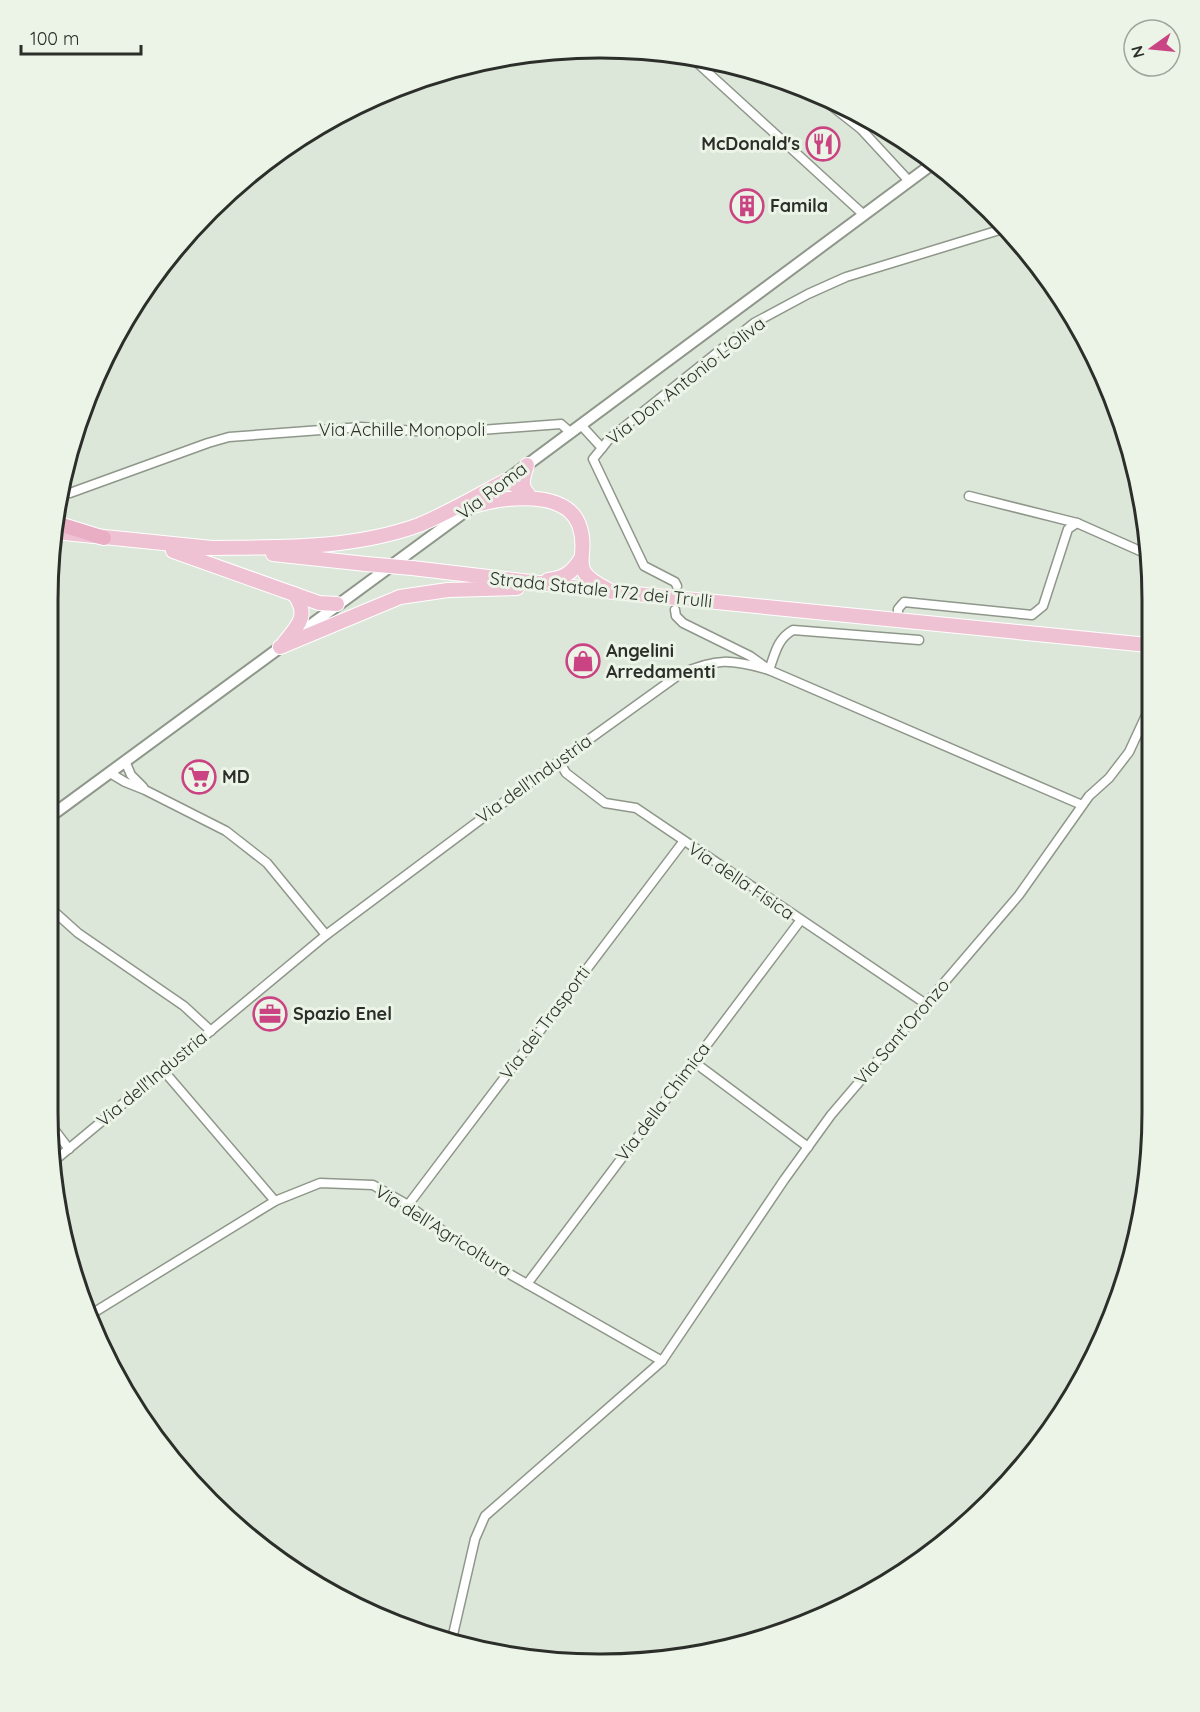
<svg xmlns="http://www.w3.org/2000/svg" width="1200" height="1712" viewBox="0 0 1200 1712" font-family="Quicksand,sans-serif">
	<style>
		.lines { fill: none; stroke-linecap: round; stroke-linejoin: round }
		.minor-casing { stroke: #8e978a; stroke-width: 11 }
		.tertiary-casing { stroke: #8e978a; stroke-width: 14 }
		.primary-casing { stroke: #fff; stroke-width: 16 }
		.trunk-casing { stroke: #fff; stroke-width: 16 }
		.minor { stroke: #fff; stroke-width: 8 }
		.tertiary { stroke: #fff; stroke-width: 10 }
		.primary { stroke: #efc2d3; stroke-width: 14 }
		.trunk { stroke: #eaaec4; stroke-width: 14 }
		.primary-bridge-casing { stroke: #fff; stroke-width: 16; stroke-linecap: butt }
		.primary-bridge { stroke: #efc2d3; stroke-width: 14 }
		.labels { text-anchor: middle; stroke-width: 6; stroke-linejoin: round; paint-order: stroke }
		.poi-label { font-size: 18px; font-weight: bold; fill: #2b2e29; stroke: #ebf4e7; text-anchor: start }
		.street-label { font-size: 18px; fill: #2b2e29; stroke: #ebf4e7 }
		.rim { fill: none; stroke: #2b2e29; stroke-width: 3 }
	</style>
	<rect width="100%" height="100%" fill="#dde7d9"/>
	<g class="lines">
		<g class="minor-casing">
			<g id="minor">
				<polyline points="692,58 864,215"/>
				<polyline points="819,96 861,129 909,181"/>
				<polyline points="861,129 869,120"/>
				<polyline points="581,425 602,448 593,459 644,566 675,582 677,586"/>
				<polyline points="602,448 609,439 754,323 808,294 846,277 1006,228"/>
				<polyline points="60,493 70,493 208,443 229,437 361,427 442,433 561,424 571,433"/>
				<polyline points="969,496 1077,523 1147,554"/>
				<polyline points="675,610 676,616 683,623 750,656 764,666"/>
				<polyline points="898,620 898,609 904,602 1032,615 1043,606 1068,529 1077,523"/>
				<path d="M769,670C775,654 777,639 793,630L919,640"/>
				<polyline points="125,761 131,775 143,787"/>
				<polyline points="559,761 566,773 605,803 636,808 926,1004"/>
				<polyline points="110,773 125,782 145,790 226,831 267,863 326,935"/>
				<polyline points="48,906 78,933 184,1006 211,1031"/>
				<polyline points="694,1062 808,1147"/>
				<polyline points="163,1070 275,1201"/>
				<polyline points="50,1124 69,1149"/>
				<path d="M54,1161L326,935L559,761L680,674C716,658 731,659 769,670L1082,805"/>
				<polyline points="408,1205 683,842"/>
				<polyline points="527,1284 800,921"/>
				<polyline points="93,1313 275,1201 320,1183 373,1185 408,1205 471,1252 662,1361"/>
				<polyline points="452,1639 475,1539 485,1516 662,1361 784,1180 831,1115 1019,895 1089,796 1109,778 1129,752 1148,711"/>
			</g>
		</g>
		<g class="tertiary-casing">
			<g id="tertiary">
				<polyline points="500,485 935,162"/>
				<polyline points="48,818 478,502"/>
			</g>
		</g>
		<g class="primary-casing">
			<g id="primary">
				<path d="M527,465C524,475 519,486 528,494"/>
				<path d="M473,506C503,497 569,488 580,528C590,558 565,569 607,589"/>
				<polyline points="55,532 212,548"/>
				<path d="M204,548C276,547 350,550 419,525C448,513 477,496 505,481L515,485L525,492"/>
				<polyline points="173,551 319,603 337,604"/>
				<polyline points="273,554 366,564"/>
				<polyline points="412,568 615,592 1148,645"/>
				<path d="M548,580C564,578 572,573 580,560"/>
				<path d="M284,643C298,625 310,616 294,594"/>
				<polyline points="280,647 400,597 448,590 517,588"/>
			</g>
		</g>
		<g class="trunk-casing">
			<polyline id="trunk" points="56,523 104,538"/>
		</g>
		<use href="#minor" class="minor"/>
		<use href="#tertiary" class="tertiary"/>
		<use href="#primary" class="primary"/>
		<use href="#trunk" class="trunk"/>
		<g class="primary-bridge-casing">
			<polyline id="primary-bridge" points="366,564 412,568"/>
		</g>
		<use href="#primary-bridge" class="primary-bridge"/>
	</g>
	<defs>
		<g id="restaurant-ring" transform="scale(1.725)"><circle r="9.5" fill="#ebf4e7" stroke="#ca4382" stroke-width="1.5"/><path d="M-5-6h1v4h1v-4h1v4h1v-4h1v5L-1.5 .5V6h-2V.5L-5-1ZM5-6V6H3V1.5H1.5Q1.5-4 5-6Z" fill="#ca4382"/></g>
		<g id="building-ring" transform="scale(1.725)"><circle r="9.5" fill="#ebf4e7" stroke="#ca4382" stroke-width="1.5"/><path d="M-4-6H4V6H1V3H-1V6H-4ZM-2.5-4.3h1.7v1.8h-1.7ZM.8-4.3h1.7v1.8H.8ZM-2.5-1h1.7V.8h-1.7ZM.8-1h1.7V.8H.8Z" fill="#ca4382"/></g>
		<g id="shop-ring" transform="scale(1.725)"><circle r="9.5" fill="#ebf4e7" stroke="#ca4382" stroke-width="1.5"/><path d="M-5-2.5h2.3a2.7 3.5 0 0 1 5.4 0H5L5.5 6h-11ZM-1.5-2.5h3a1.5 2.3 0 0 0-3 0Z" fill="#ca4382"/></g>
		<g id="supermarket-ring" transform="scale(1.725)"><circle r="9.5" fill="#ebf4e7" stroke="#ca4382" stroke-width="1.5"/><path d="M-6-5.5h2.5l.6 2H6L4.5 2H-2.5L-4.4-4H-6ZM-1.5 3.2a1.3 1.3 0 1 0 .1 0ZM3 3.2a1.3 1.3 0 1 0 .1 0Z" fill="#ca4382"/></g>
		<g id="office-ring" transform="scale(1.725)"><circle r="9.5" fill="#ebf4e7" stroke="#ca4382" stroke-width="1.5"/><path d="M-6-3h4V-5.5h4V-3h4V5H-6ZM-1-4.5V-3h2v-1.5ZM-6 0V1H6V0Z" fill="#ca4382"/></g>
	</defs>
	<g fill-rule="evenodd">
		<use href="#restaurant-ring" x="823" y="144"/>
		<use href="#building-ring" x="747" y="206"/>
		<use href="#shop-ring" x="583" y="661"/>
		<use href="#supermarket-ring" x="199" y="777"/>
		<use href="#office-ring" x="270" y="1014"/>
	</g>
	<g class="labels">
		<g class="poi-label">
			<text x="800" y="150" text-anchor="end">McDonald's</text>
			<text x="770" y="212">Famila</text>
			<text x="606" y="657">Angelini<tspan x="606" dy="21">Arredamenti</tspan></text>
			<text x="222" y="783">MD</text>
			<text x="293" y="1020">Spazio Enel</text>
		</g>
		<g class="street-label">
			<text transform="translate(686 381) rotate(-38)" y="6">Via Don Antonio L'Oliva</text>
			<text x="402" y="436">Via Achille Monopoli</text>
			<text transform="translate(492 491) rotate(-37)" y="6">Via Roma</text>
			<text transform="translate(601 590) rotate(6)" y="6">Strada Statale 172 dei Trulli</text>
			<text transform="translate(534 779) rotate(-36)" y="6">Via dell'Industria</text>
			<text transform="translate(741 881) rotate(34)" y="6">Via della Fisica</text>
			<text transform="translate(545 1023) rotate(-53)" y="6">Via dei Trasporti</text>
			<text transform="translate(902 1032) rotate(-49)" y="6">Via Sant'Oronzo</text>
			<text transform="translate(152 1079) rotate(-40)" y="6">Via dell'Industria</text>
			<text transform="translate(663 1102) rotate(-53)" y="6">Via della Chimica</text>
			<text transform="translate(443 1231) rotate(32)" y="6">Via dell'Agricoltura</text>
		</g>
	</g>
	<path d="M0 0H1200V1712H0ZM600 58H600A542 542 0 0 1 1142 600V1112A542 542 0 0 1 600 1654H600A542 542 0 0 1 58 1112V600A542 542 0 0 1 600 58Z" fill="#ebf4e7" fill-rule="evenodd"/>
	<path class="rim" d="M600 58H600A542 542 0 0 1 1142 600V1112A542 542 0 0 1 600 1654H600A542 542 0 0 1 58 1112V600A542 542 0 0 1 600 58Z"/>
	<g transform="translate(1152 48) rotate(255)"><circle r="28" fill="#ebf4e7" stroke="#9ea59b" stroke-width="1.5"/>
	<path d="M0-4.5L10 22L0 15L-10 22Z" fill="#ca4382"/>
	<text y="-9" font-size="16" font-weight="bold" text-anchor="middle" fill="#2b2e29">N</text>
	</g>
	<path d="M21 45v9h120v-9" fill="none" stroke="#2b2e29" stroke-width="3"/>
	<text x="30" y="45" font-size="18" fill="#2b2e29" stroke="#ebf4e7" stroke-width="4.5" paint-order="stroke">100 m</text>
</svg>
